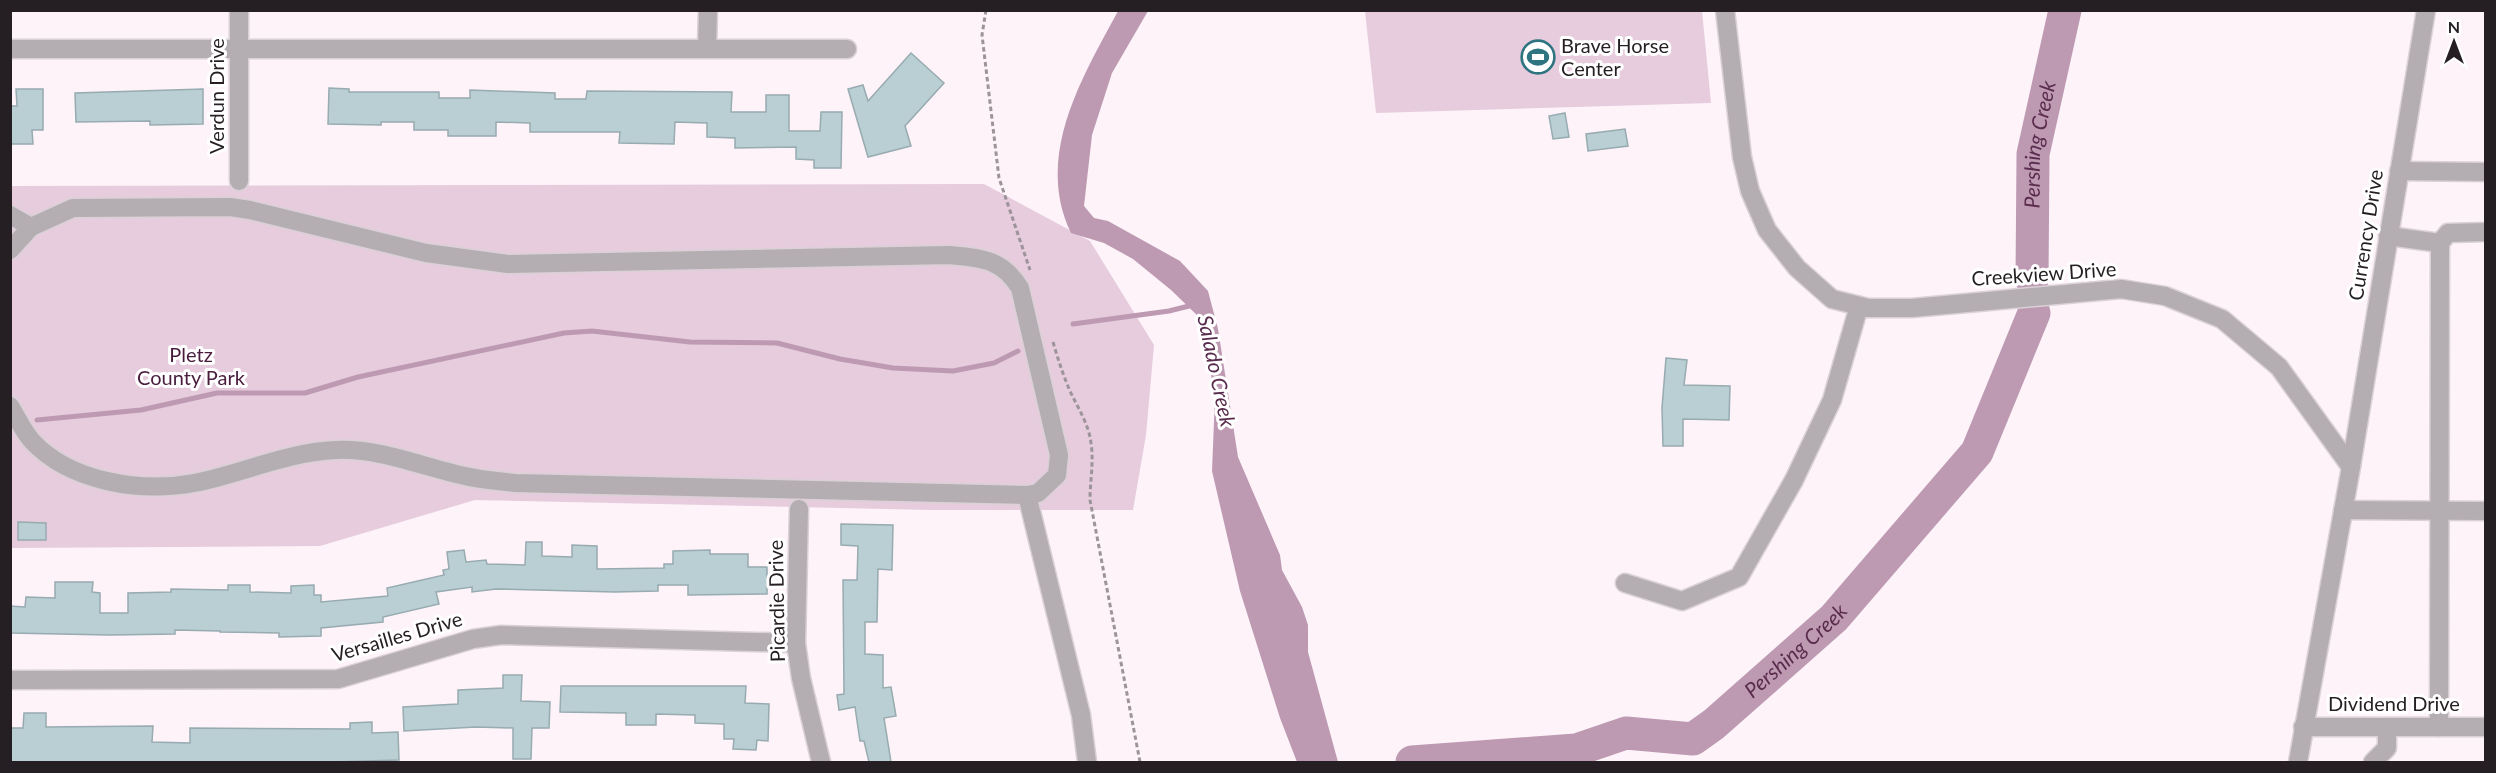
<svg xmlns="http://www.w3.org/2000/svg" width="2496" height="773" viewBox="0 0 2496 773" font-family="Lato,sans-serif">
	<style>
		.green { fill: #e6ccdd }
		.water { fill: #bd9ab2 }
		.lines { fill: none; stroke-linecap: round; stroke-linejoin: round }
		.stream { stroke: #bd9ab2; stroke-width: 5 }
		.river { stroke: #bd9ab2; stroke-width: 33 }
		.building { fill: #bacfd3; stroke: #97abb0; stroke-width: 1.5 }
		.minor-casing { stroke: #dad1d7; stroke-width: 21 }
		.path { stroke: #9c9499; stroke-width: 3; stroke-dasharray: 4.5 3; stroke-linecap: butt }
		.minor { stroke: #b4adb1; stroke-width: 18 }
		.labels { text-anchor: middle; stroke-width: 6; stroke-linejoin: round; paint-order: stroke }
		.poi-label { font-size: 20px; fill: #251f23; stroke: #fff; text-anchor: start }
		.street-label { font-size: 20px; fill: #251f23; stroke: #fff }
		.park-label { font-size: 20px; fill: #491c3d; stroke: #fff }
		.water-label { font-size: 21px; font-style: italic; fill: #5a2c4e; stroke: #fff }
	</style>
	<rect width="100%" height="100%" fill="#fdf3f9"/>
	<g class="green">
		<polygon points="1365,11 1702,11 1711,103 1376,113"/>
		<polygon points="984,184 1090,241 1154,345 1146,435 1133,510 931,510 475,500 320,546 11,548 10,186"/>
	</g>
	<path class="water" d="M1118,11H1148L1112,73L1092,135L1084,206L1094,218L1108,221L1180,261L1208,291L1218,329L1238,457L1280,555L1282,570L1302,607L1308,625V652L1338,762H1297L1280,718L1240,591L1212,471L1215,397L1201,319L1171,290L1133,259L1104,243L1071,233C1034,156 1082,78 1118,11Z"/>
	<g class="lines">
		<g class="stream">
			<polyline points="1073,324 1169,311 1193,305"/>
			<polyline points="37,420 141,410 217,393 305,393 358,377 564,333 592,331 690,342 777,343 840,359 893,368 953,371 994,363 1018,351"/>
		</g>
		<g class="river">
			<path id="s1" d="M2032,280L2033,154L2065,10"/>
			<path id="s2" d="M1412,762L1576,750L1626,733L1693,739L1714,724L1834,618L1977,452L2034,313"/>
		</g>
	</g>
	<g class="building">
		<polygon points="911,53 944,83 905,126 911,146 868,157 848,89 863,85 868,101"/>
		<polygon points="329,88 349,89 349,92 439,92 439,98 470,98 470,90 555,93 555,99 586,99 587,91 732,92 731,112 766,112 766,95 789,95 789,131 820,131 821,112 842,112 841,168 814,168 814,160 796,159 796,147 735,148 735,138 707,137 707,123 675,122 674,144 619,143 620,132 530,132 530,123 496,122 496,136 448,136 448,130 414,130 414,122 381,122 381,125 328,124"/>
		<polygon points="16,89 43,89 43,130 32,130 33,144 10,144 10,106 17,106"/>
		<polygon points="203,89 203,124 150,125 150,121 76,122 75,93"/>
		<polygon points="1565,113 1569,137 1553,139 1549,116"/>
		<polygon points="1625,129 1628,146 1588,151 1586,134"/>
		<polygon points="1666,358 1687,360 1684,385 1730,386 1729,420 1683,419 1683,446 1663,446 1662,408"/>
		<polygon points="18,522 46,523 46,540 18,540"/>
		<polygon points="841,524 893,525 892,570 878,569 877,622 865,622 865,654 883,655 883,688 891,687 896,716 884,718 891,762 869,762 864,741 860,741 855,707 839,710 837,695 844,694 843,580 857,580 858,546 841,545"/>
		<polygon points="526,542 542,542 542,556 572,557 572,545 597,546 597,569 664,568 664,564 673,564 673,551 710,550 710,554 748,554 748,567 767,567 767,594 688,595 688,585 658,585 658,591 615,592 496,589 472,592 472,587 436,592 439,604 383,617 383,622 321,628 321,636 279,637 279,633 220,632 220,631 175,630 175,634 110,635 10,633 10,606 25,607 26,597 55,598 55,582 93,582 92,592 100,593 100,613 128,613 128,593 171,592 171,589 228,590 228,585 250,585 250,592 291,593 291,586 314,585 314,595 321,595 321,602 388,596 387,588 444,575 443,570 449,569 447,552 464,550 466,562 486,560 487,564 525,565"/>
		<polygon points="503,675 522,675 521,701 550,702 549,728 532,728 531,759 513,759 513,728 476,727 404,731 403,707 458,704 458,690 503,688"/>
		<polygon points="561,686 746,686 745,703 769,704 768,741 757,740 756,750 733,749 734,739 724,739 724,724 695,723 695,715 656,714 656,725 626,725 626,713 560,712"/>
		<polygon points="24,713 46,713 46,727 153,726 152,742 190,743 190,728 350,729 350,723 372,722 372,733 398,732 399,760 332,762 10,762 10,728 23,728"/>
	</g>
	<g class="lines">
		<g class="minor-casing">
			<g id="minor">
				<polyline points="1725,10 1742,157 1750,191 1767,230 1797,268 1832,299 1868,308 1912,308 2121,289 2165,296 2222,319 2279,367 2351,467"/>
				<polyline points="707,48 708,10"/>
				<polyline points="10,49 847,49"/>
				<polyline points="2399,171 2486,172"/>
				<polyline points="239,181 239,10"/>
				<polyline points="10,215 31,227"/>
				<polyline points="2388,236 2440,243"/>
				<path d="M10,250L31,227L73,208L230,207L250,210L426,253L508,264L949,255C982,258 1002,259 1020,288L1059,455L1057,475L1038,493L1027,495L515,483C499,481 481,480 465,476C423,467 380,448 336,450C287,452 241,474 194,483C141,493 70,482 32,441C23,431 17,417 10,406"/>
				<polyline points="1027,495 1081,715 1087,762"/>
				<polyline points="799,509 796,643 801,678 821,762"/>
				<polyline points="2343,510 2486,511"/>
				<polyline points="1625,583 1682,601 1739,577 1794,480 1832,400 1859,306"/>
				<polyline points="10,680 338,679 473,639 501,635 796,643"/>
				<polyline points="2303,727 2486,727"/>
				<polyline points="2439,727 2440,243 2448,233 2486,232"/>
				<polyline points="2298,762 2351,467 2426,10"/>
				<polyline points="2373,762 2387,748 2387,727"/>
			</g>
		</g>
		<g class="path">
			<polyline points="986,10 982,35 999,178 1030,270"/>
			<path d="M1053,342C1058,359 1063,375 1070,391C1078,408 1089,425 1091,443C1094,462 1090,481 1090,500L1140,762"/>
		</g>
		<use href="#minor" class="minor"/>
	</g>
	<defs>
		<g id="stadium-ring" transform="scale(1.725)"><circle r="9.5" fill="#fff" stroke="#2e7481" stroke-width="1.5"/><path d="M0-5a6.5 5 0 1 0 0 10a6.5 5 0 1 0 0-10ZM-3.5-1.8h7v3.6h-7Z" fill="#2e7481"/></g>
	</defs>
	<g fill-rule="evenodd">
		<use href="#stadium-ring" x="1538" y="57"/>
	</g>
	<g class="labels">
		<g class="poi-label">
			<text x="1561" y="53">Brave Horse<tspan x="1561" dy="23">Center</tspan></text>
		</g>
		<g class="street-label">
			<text transform="translate(217 96) rotate(-90)" y="7">Verdun Drive</text>
			<text transform="translate(2366 235) rotate(-81)" y="7">Currency Drive</text>
			<text transform="translate(2044 274) rotate(-4)" y="7">Creekview Drive</text>
			<text transform="translate(777 601) rotate(-91)" y="7">Picardie Drive</text>
			<text transform="translate(397 637) rotate(-16)" y="7">Versailles Drive</text>
			<text x="2394" y="711">Dividend Drive</text>
		</g>
		<g class="park-label">
			<text x="191" y="362">Pletz<tspan x="191" dy="23">County Park</tspan></text>
		</g>
		<g class="water-label">
			<text dy="7" stroke="none"><textPath href="#s1" startOffset="136">Pershing Creek</textPath></text>
			<text transform="translate(1216 371) rotate(78)" y="7">Salado Creek</text>
			<text dy="7" stroke="none"><textPath href="#s2" startOffset="420">Pershing Creek</textPath></text>
		</g>
	</g>
	<rect width="2496" height="773" fill="none" stroke="#251f23" stroke-width="24"/>
	<g transform="translate(2454 42)" stroke="#ffffff" stroke-width="4.5" paint-order="stroke">
	<path d="M0-4.5L10 22L0 15L-10 22Z" fill="#251f23"/>
	<text y="-9" font-size="16" font-weight="bold" text-anchor="middle" fill="#251f23">N</text>
	</g>
</svg>
